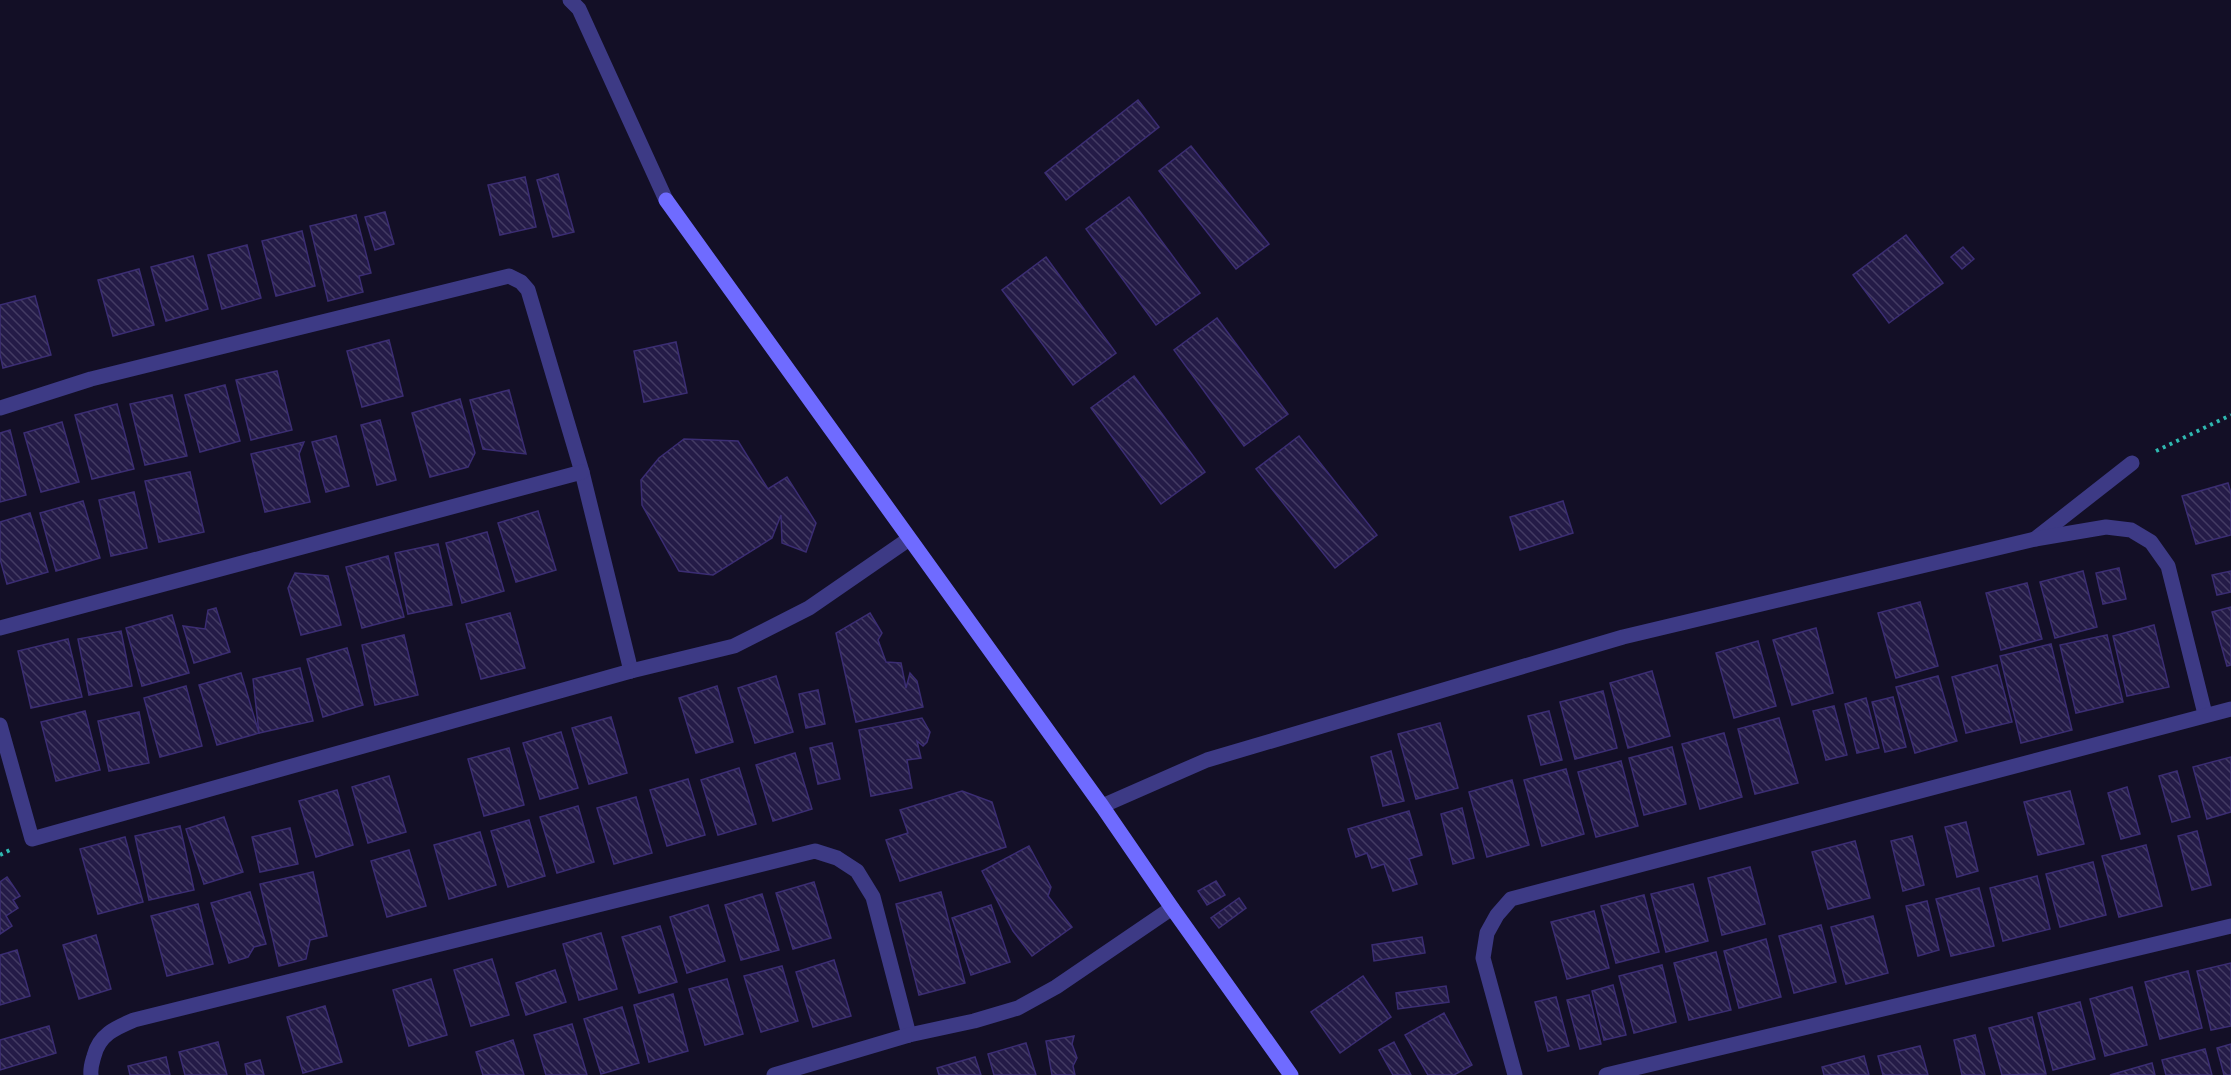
<svg xmlns="http://www.w3.org/2000/svg" width="2231" height="1075" viewBox="0 0 2231 1075" font-family="Arial,sans-serif">
	<style>
		.building { fill: url(#building-back-hatch); stroke: #3b2d73; stroke-width: 1.5 }
		.lines { fill: none; stroke-linecap: round; stroke-linejoin: round }
		.path { stroke: #2fb8b0; stroke-width: 4; stroke-dasharray: 3 4.5; stroke-linecap: butt }
		.street { stroke: #3d3a85; stroke-width: 15 }
		.secondary { stroke: #6f6bff; stroke-width: 15 }
	</style>
	<defs>
		<pattern id="building-back-hatch" width="6" height="6" patternUnits="userSpaceOnUse" patternTransform="scale(1.5)"><rect width="6" height="6" fill="#241b47"/><path d="M-1 5l2 2M0 0l6 6M5-1l2 2" fill="none" stroke="#433b63"/></pattern>
	</defs>
	<rect width="100%" height="100%" fill="#130f26"/>
	<g class="building">
		<polygon points="1138,100 1159,127 1066,200 1045,173"/>
		<polygon points="1191,146 1269,244 1236,269 1159,171"/>
		<polygon points="558,174 574,232 553,237 537,180"/>
		<polygon points="525,177 536,227 500,235 488,185"/>
		<polygon points="1129,197 1200,293 1156,325 1086,229"/>
		<polygon points="385,212 394,244 375,250 365,217"/>
		<polygon points="356,215 371,273 359,276 363,292 328,301 310,226"/>
		<polygon points="302,231 315,286 276,296 262,241"/>
		<polygon points="1906,235 1943,283 1889,323 1853,275"/>
		<polygon points="247,245 261,298 222,309 208,255"/>
		<polygon points="1963,247 1974,259 1962,269 1951,257"/>
		<polygon points="193,256 208,309 166,321 151,267"/>
		<polygon points="1046,257 1116,353 1073,385 1002,290"/>
		<polygon points="139,269 154,325 113,336 98,280"/>
		<polygon points="35,296 51,355 3,368 0,354 0,305"/>
		<polygon points="1217,318 1288,414 1244,446 1174,350"/>
		<polygon points="389,340 403,396 362,407 347,351"/>
		<polygon points="676,342 687,393 644,402 634,351"/>
		<polygon points="277,371 292,430 251,440 236,380"/>
		<polygon points="1134,376 1205,472 1161,504 1091,408"/>
		<polygon points="225,385 240,441 200,452 185,395"/>
		<polygon points="509,390 526,454 483,449 470,400"/>
		<polygon points="172,395 187,456 145,465 130,404"/>
		<polygon points="460,399 475,453 468,467 430,477 412,413"/>
		<polygon points="117,404 134,469 92,479 75,415"/>
		<polygon points="380,420 396,480 377,485 361,425"/>
		<polygon points="62,422 79,482 41,492 24,433"/>
		<polygon points="10,430 26,495 0,502 0,433"/>
		<polygon points="336,436 349,486 326,492 312,442"/>
		<polygon points="1299,436 1377,535 1335,568 1256,469"/>
		<polygon points="684,439 738,441 768,489 787,477 816,523 806,552 782,543 781,515 772,538 713,575 679,571 642,505 641,480 659,458"/>
		<polygon points="304,442 299,454 310,502 265,512 251,454"/>
		<polygon points="190,472 204,532 159,542 145,481"/>
		<polygon points="2228,483 2231,493 2231,535 2196,544 2182,496"/>
		<polygon points="134,492 147,548 111,556 99,500"/>
		<polygon points="83,501 100,558 56,571 40,513"/>
		<polygon points="1563,501 1573,533 1520,550 1510,517"/>
		<polygon points="538,511 556,570 516,582 498,523"/>
		<polygon points="30,513 48,572 7,584 0,559 0,522"/>
		<polygon points="487,532 504,591 462,603 446,543"/>
		<polygon points="438,544 452,605 408,614 395,553"/>
		<polygon points="388,556 404,617 362,628 346,567"/>
		<polygon points="2119,568 2126,599 2103,604 2096,573"/>
		<polygon points="2083,571 2097,627 2055,638 2040,582"/>
		<polygon points="2231,571 2231,592 2217,595 2212,575"/>
		<polygon points="295,573 328,576 341,625 301,635 288,588"/>
		<polygon points="2027,583 2042,639 2001,650 1986,593"/>
		<polygon points="1920,602 1938,666 1896,678 1878,613"/>
		<polygon points="2231,607 2231,665 2227,666 2212,612"/>
		<polygon points="216,608 230,652 194,663 183,626 205,629 208,610"/>
		<polygon points="510,613 525,668 481,679 466,624"/>
		<polygon points="870,613 882,633 878,640 886,662 901,663 906,688 910,673 917,681 923,707 856,722 836,633"/>
		<polygon points="172,615 189,673 142,686 126,628"/>
		<polygon points="2154,625 2169,687 2127,696 2113,636"/>
		<polygon points="1816,628 1833,693 1792,705 1773,640"/>
		<polygon points="121,631 132,686 89,695 78,639"/>
		<polygon points="404,635 418,695 375,705 362,645"/>
		<polygon points="2107,635 2123,702 2076,713 2060,645"/>
		<polygon points="68,639 82,697 31,708 18,651"/>
		<polygon points="1758,641 1776,706 1734,718 1716,653"/>
		<polygon points="2051,644 2072,730 2021,743 2000,656"/>
		<polygon points="347,648 363,705 323,717 307,659"/>
		<polygon points="1997,665 2012,722 1966,733 1952,677"/>
		<polygon points="300,668 313,721 259,733 253,679"/>
		<polygon points="1652,671 1670,736 1628,748 1610,683"/>
		<polygon points="241,673 259,733 217,745 199,685"/>
		<polygon points="776,676 793,732 755,743 738,688"/>
		<polygon points="1938,676 1957,741 1915,753 1896,687"/>
		<polygon points="186,686 202,746 160,757 144,698"/>
		<polygon points="717,686 733,742 696,753 679,698"/>
		<polygon points="818,690 825,724 806,728 799,694"/>
		<polygon points="1603,691 1617,748 1575,759 1560,702"/>
		<polygon points="1893,697 1906,747 1885,752 1872,702"/>
		<polygon points="1866,698 1879,748 1857,753 1845,704"/>
		<polygon points="1834,706 1847,755 1826,760 1813,711"/>
		<polygon points="85,711 100,770 56,781 41,722"/>
		<polygon points="1549,711 1562,760 1541,765 1528,716"/>
		<polygon points="139,712 149,763 109,771 98,721"/>
		<polygon points="611,717 627,773 589,784 572,728"/>
		<polygon points="922,718 930,732 927,742 923,746 917,741 921,758 907,760 912,788 871,796 859,730"/>
		<polygon points="1779,718 1798,783 1755,794 1738,729"/>
		<polygon points="1440,723 1458,788 1416,799 1398,734"/>
		<polygon points="561,732 578,788 540,799 523,743"/>
		<polygon points="1724,733 1742,797 1700,809 1682,744"/>
		<polygon points="832,743 840,779 818,784 810,748"/>
		<polygon points="1672,747 1686,804 1644,815 1629,758"/>
		<polygon points="509,748 524,805 484,816 468,759"/>
		<polygon points="1391,751 1404,801 1383,806 1371,757"/>
		<polygon points="795,753 812,809 773,821 756,765"/>
		<polygon points="2231,757 2231,812 2207,819 2193,767"/>
		<polygon points="1621,761 1638,826 1596,837 1578,772"/>
		<polygon points="739,768 756,824 718,835 701,780"/>
		<polygon points="1566,769 1584,834 1542,846 1524,780"/>
		<polygon points="2177,771 2190,817 2172,822 2159,776"/>
		<polygon points="389,776 406,832 368,843 352,787"/>
		<polygon points="688,779 705,835 667,846 650,790"/>
		<polygon points="1512,780 1529,845 1487,857 1469,792"/>
		<polygon points="2127,787 2140,834 2121,839 2108,793"/>
		<polygon points="337,790 353,845 316,857 299,801"/>
		<polygon points="962,791 992,802 1006,847 900,881 886,840 908,833 900,810"/>
		<polygon points="2070,791 2084,844 2038,855 2024,802"/>
		<polygon points="636,797 652,853 614,864 597,808"/>
		<polygon points="578,806 594,862 557,873 540,817"/>
		<polygon points="1462,808 1474,858 1453,864 1441,814"/>
		<polygon points="1409,811 1422,855 1409,859 1417,884 1393,891 1384,864 1372,868 1367,853 1356,857 1348,829"/>
		<polygon points="224,817 243,872 204,884 186,829"/>
		<polygon points="529,820 545,876 508,887 491,831"/>
		<polygon points="1966,822 1978,871 1957,877 1945,827"/>
		<polygon points="180,826 194,890 149,900 135,836"/>
		<polygon points="290,828 298,864 260,872 252,837"/>
		<polygon points="2197,831 2211,885 2192,890 2178,836"/>
		<polygon points="480,832 496,885 449,899 434,845"/>
		<polygon points="1912,836 1924,885 1903,891 1891,841"/>
		<polygon points="125,837 143,902 98,914 80,849"/>
		<polygon points="1855,841 1870,898 1828,909 1812,852"/>
		<polygon points="2146,845 2162,906 2119,917 2102,856"/>
		<polygon points="1029,846 1051,887 1048,896 1072,927 1032,956 1013,931 982,871"/>
		<polygon points="409,850 426,906 387,917 371,861"/>
		<polygon points="2093,862 2106,915 2060,927 2046,874"/>
		<polygon points="1750,867 1765,924 1722,935 1708,878"/>
		<polygon points="313,872 327,936 310,940 306,959 279,966 260,884"/>
		<polygon points="2037,876 2050,929 2003,941 1990,888"/>
		<polygon points="7,877 20,896 13,900 18,908 6,916 12,926 0,934 0,882"/>
		<polygon points="1216,881 1225,895 1207,905 1198,891"/>
		<polygon points="814,882 831,938 793,949 776,893"/>
		<polygon points="1693,884 1708,941 1666,952 1651,894"/>
		<polygon points="1979,888 1994,946 1951,956 1936,899"/>
		<polygon points="250,892 266,944 254,947 248,957 229,963 211,903"/>
		<polygon points="941,892 965,983 919,995 896,904"/>
		<polygon points="762,894 779,950 741,960 725,905"/>
		<polygon points="1644,895 1659,952 1616,963 1601,906"/>
		<polygon points="1239,898 1246,908 1219,928 1211,918"/>
		<polygon points="1927,901 1939,950 1918,956 1906,906"/>
		<polygon points="198,904 213,964 167,976 151,916"/>
		<polygon points="708,905 725,961 687,973 670,917"/>
		<polygon points="991,905 1010,962 971,975 952,918"/>
		<polygon points="1594,911 1609,968 1567,979 1551,922"/>
		<polygon points="1873,916 1888,973 1846,984 1831,927"/>
		<polygon points="1821,925 1836,982 1794,993 1779,936"/>
		<polygon points="660,926 677,982 639,993 622,937"/>
		<polygon points="601,933 617,989 579,1000 563,944"/>
		<polygon points="96,935 111,989 79,999 63,945"/>
		<polygon points="1422,937 1425,953 1374,961 1372,945"/>
		<polygon points="1766,939 1781,997 1739,1008 1724,951"/>
		<polygon points="17,950 30,996 0,1005 0,955"/>
		<polygon points="1716,952 1731,1010 1689,1020 1674,963"/>
		<polygon points="492,959 509,1015 471,1026 454,970"/>
		<polygon points="834,960 851,1016 813,1027 796,972"/>
		<polygon points="2231,963 2231,1026 2211,1030 2197,971"/>
		<polygon points="1662,965 1676,1022 1634,1033 1619,976"/>
		<polygon points="782,966 798,1021 761,1032 744,976"/>
		<polygon points="555,970 566,1002 526,1015 516,983"/>
		<polygon points="2188,971 2202,1028 2160,1039 2145,982"/>
		<polygon points="1363,976 1391,1017 1340,1053 1311,1012"/>
		<polygon points="431,979 447,1035 409,1046 393,990"/>
		<polygon points="727,979 743,1034 705,1045 689,989"/>
		<polygon points="1613,985 1626,1035 1604,1040 1592,991"/>
		<polygon points="1446,986 1449,1002 1398,1009 1396,993"/>
		<polygon points="2132,987 2147,1045 2105,1056 2090,999"/>
		<polygon points="673,994 688,1051 649,1062 634,1005"/>
		<polygon points="1589,995 1601,1044 1580,1049 1567,1000"/>
		<polygon points="1556,997 1569,1046 1548,1051 1535,1002"/>
		<polygon points="2080,1002 2095,1059 2053,1070 2038,1013"/>
		<polygon points="325,1006 342,1062 303,1073 287,1017"/>
		<polygon points="622,1007 639,1063 601,1074 584,1019"/>
		<polygon points="1444,1013 1472,1065 1454,1075 1428,1075 1405,1035"/>
		<polygon points="2032,1017 2046,1074 2002,1075 1989,1028"/>
		<polygon points="572,1024 587,1075 546,1075 534,1035"/>
		<polygon points="49,1026 56,1053 0,1070 0,1040"/>
		<polygon points="1975,1035 1985,1075 1962,1075 1954,1040"/>
		<polygon points="1074,1036 1072,1044 1077,1058 1073,1066 1075,1075 1052,1075 1046,1041"/>
		<polygon points="513,1040 524,1075 483,1075 476,1052"/>
		<polygon points="218,1042 227,1075 185,1075 179,1052"/>
		<polygon points="1394,1042 1411,1075 1393,1075 1379,1050"/>
		<polygon points="1026,1043 1036,1075 994,1075 988,1054"/>
		<polygon points="2231,1044 2231,1075 2224,1075 2217,1048"/>
		<polygon points="1920,1046 1928,1075 1883,1075 1878,1056"/>
		<polygon points="2205,1049 2212,1075 2166,1075 2162,1060"/>
		<polygon points="1864,1056 1869,1075 1824,1075 1822,1067"/>
		<polygon points="166,1057 170,1075 130,1075 128,1066"/>
		<polygon points="975,1057 981,1075 939,1075 937,1068"/>
		<polygon points="260,1060 264,1075 247,1075 245,1064"/>
		<polygon points="2152,1063 2155,1075 2110,1075"/>
	</g>
	<g class="lines">
		<g class="path">
			<polyline points="2156,451 2231,415"/>
			<polyline points="0,855 10,850"/>
		</g>
		<g class="street">
			<polyline points="570,0 579,9 666,200"/>
			<polyline points="0,408 91,379 509,276 521,282 528,290 582,472 631,671"/>
			<polyline points="2035,539 2132,463"/>
			<polyline points="0,628 582,472"/>
			<polyline points="0,725 32,839 631,671 734,646 809,608 909,539"/>
			<polyline points="1102,806 1207,760 1623,637 2035,539 2106,527 2131,530 2151,542 2168,566 2205,714"/>
			<path d="M91,1075C90,1068 92,1063 94,1056C99,1035 115,1028 134,1020L815,851L837,858L857,871L873,897L909,1035"/>
			<polyline points="774,1075 909,1035 974,1021 1018,1008 1056,987 1172,908"/>
			<polyline points="1515,1075 1483,958 1487,933 1497,915 1511,899 2231,709"/>
			<polyline points="1606,1075 2231,926"/>
		</g>
		<polyline class="secondary" points="666,200 1102,806 1172,908 1291,1075"/>
	</g>
</svg>
